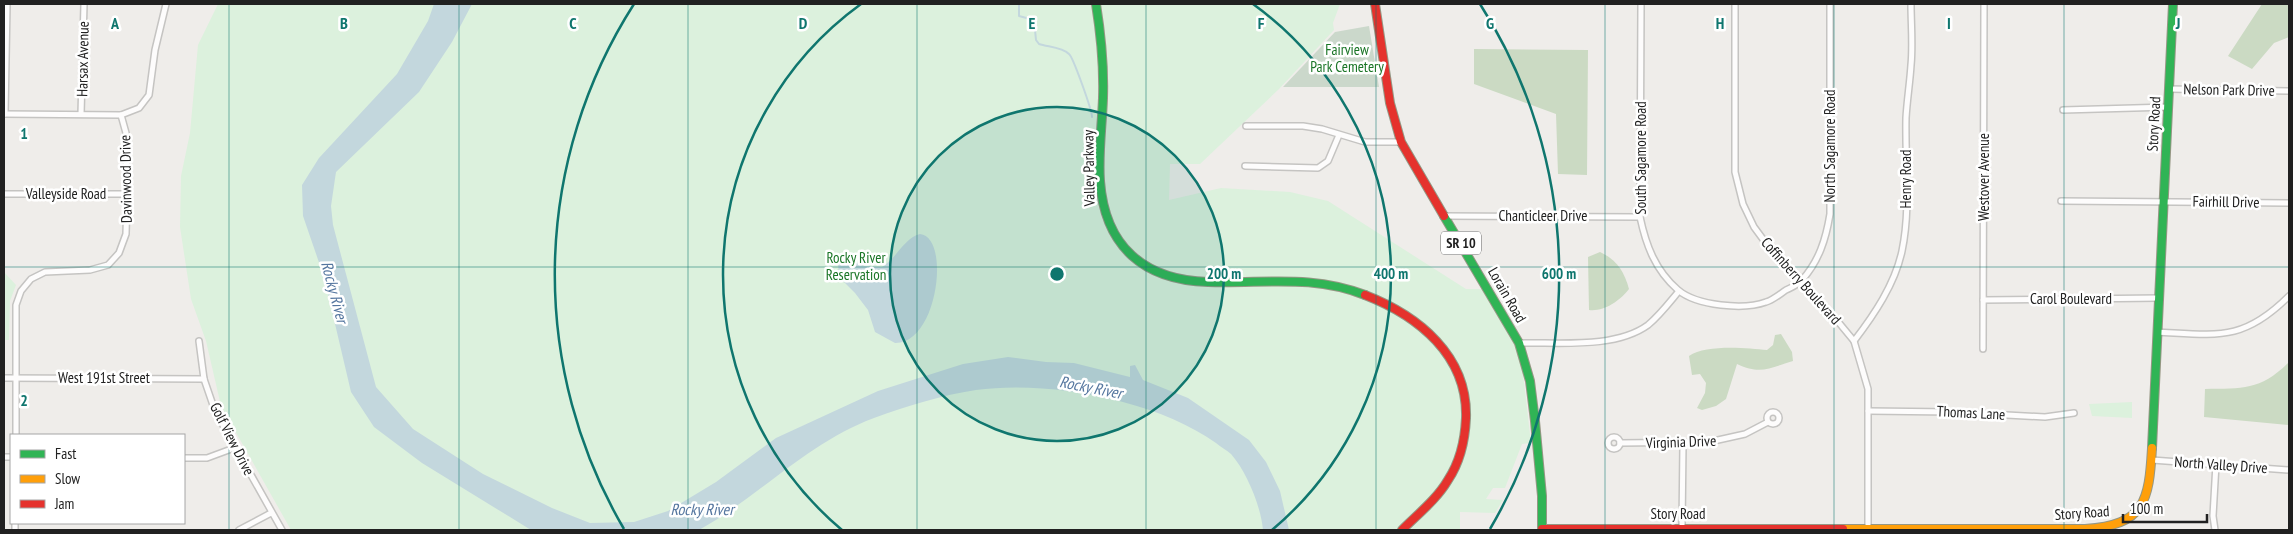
<svg xmlns="http://www.w3.org/2000/svg" width="2293" height="534" viewBox="0 0 2293 534" font-family="'PT Sans Narrow',sans-serif">
	<style>
		.forest { fill: #cbdac3 }
		.cemetery { fill: #cbd8cb }
		.park { fill: #dcf1dd }
		.water { fill: #c3d7dd }
		.lines { fill: none; stroke-linecap: round; stroke-linejoin: round }
		.stream { stroke: #c3d7dd; stroke-width: 2 }
		.street-casing { stroke: #c5c4c2; stroke-width: 8 }
		.fast-casing { stroke: #959784; stroke-width: 10 }
		.slow-casing { stroke: #959784; stroke-width: 10 }
		.jam-casing { stroke: #959784; stroke-width: 10 }
		.street { stroke: #fdfcfc; stroke-width: 5 }
		.fast { stroke: #30b455; stroke-width: 8 }
		.slow { stroke: #ff9f0a; stroke-width: 8 }
		.jam { stroke: #e5322d; stroke-width: 8 }
		.grid { fill: none; stroke: #0f766e; stroke-width: 1; stroke-opacity: 0.55 }
		.ring { fill: none; stroke: #0f766e; stroke-width: 2.5 }
		.labels { text-anchor: middle; stroke-width: 5; stroke-linejoin: round; paint-order: stroke }
		.shield { fill: #fff; stroke: #646464; stroke-width: 1 }
		.shield-label { font-size: 14px; font-weight: bold; fill: #212121 }
		.park-label { font-size: 15px; fill: #1a7526; stroke: #fff }
		.street-label { font-size: 15px; fill: #212121; stroke: #fff }
		.water-label { font-size: 16px; font-style: italic; fill: #55769f; stroke: #fff }
		.grid-label { font-size: 16px; text-anchor: middle; font-weight: bold; fill: #0f766e; stroke: #fff; stroke-width: 5; stroke-linejoin: round; paint-order: stroke }
		.centre { fill: #0f766e; stroke: #fff; stroke-width: 2.5 }
		.ring-label { font-size: 15px; text-anchor: middle; font-weight: bold; fill: #0f766e; stroke: #fff; stroke-width: 5; stroke-linejoin: round; paint-order: stroke }
	</style>
	<rect width="100%" height="100%" fill="#efedea"/>
	<g class="forest">
		<polygon points="2262,4 2289,4 2289,37 2274,43 2252,69 2228,56"/>
		<polygon points="1474,49 1588,50 1587,175 1558,174 1556,114 1474,84"/>
		<path d="M1600,252C1617,260 1624,271 1629,289C1620,301 1603,312 1589,310L1588,257Z"/>
		<path d="M1781,334L1792,352L1793,361C1769,368 1761,375 1737,364L1726,399L1716,406L1702,410L1697,408L1705,393L1706,383L1700,374L1692,375L1689,356C1706,344 1747,348 1767,350L1773,345L1775,335Z"/>
		<path d="M2289,362V425L2204,417L2205,389C2243,388 2260,391 2289,362Z"/>
	</g>
	<polygon class="cemetery" points="1369,26 1379,87 1283,87 1335,32"/>
	<g class="park">
		<polygon points="218,4 1340,4 1333,23 1334,30 1279,89 1200,164 1170,164 1169,200 1221,188 1290,192 1328,201 1466,289 1485,289 1520,348 1531,443 1522,444 1505,488 1493,488 1486,499 1503,500 1495,513 1460,512 1460,530 291,530 221,406 206,341 191,299 180,227 181,176 190,133 198,45"/>
		<polygon points="4,272 16,285 10,301 9,340 4,340"/>
		<polygon points="2132,402 2132,418 2092,416 2089,404"/>
	</g>
	<g class="water">
		<path d="M434,4H472L452,42L419,92L336,172L331,206L333,225L376,387L413,429L483,474L552,508L590,523L634,522L668,511L716,482L776,438L878,391L963,364L1008,357L1046,362L1074,363L1130,377V366L1135,365L1143,380L1188,398L1249,440L1266,462L1280,491L1289,530H1263C1261,507 1247,472 1231,454C1227,450 1220,447 1216,443C1156,400 1049,380 976,390C942,395 907,406 874,418C807,443 760,496 699,530H531L422,463L374,427L351,392L324,277L303,216L302,185L319,158L397,74L428,21Z"/>
		<path d="M920,234C951,237 938,344 895,343L875,332L868,310L855,293L839,277L838,263L843,258L850,259L864,266L882,267C897,258 904,238 920,234Z"/>
	</g>
	<g class="lines">
		<path class="stream" d="M1019,4V16L1034,20L1036,40L1039,44C1048,47 1062,47 1069,54C1073,57 1092,110 1092,117"/>
		<g class="street-casing">
			<g id="street">
				<path d="M1641,4L1640,217C1646,245 1655,270 1678,290C1697,306 1744,310 1766,302C1773,300 1780,294 1786,290C1792,287 1798,285 1802,280C1819,261 1826,239 1830,214V4"/>
				<polyline points="1735,4 1735,172 1743,204 1754,227 1771,250 1835,318 1854,341 1868,389 1868,528"/>
				<polyline points="2169,89 2289,91"/>
				<polyline points="2063,110 2169,107"/>
				<polyline points="4,114 121,115 139,108 149,95 155,50 166,4"/>
				<polyline points="5,114 7,4"/>
				<polyline points="81,114 84,4"/>
				<polyline points="1246,126 1303,126 1322,129 1365,142 1401,142"/>
				<polyline points="1245,166 1318,168 1328,161 1339,135"/>
				<polyline points="4,194 127,194"/>
				<polyline points="2061,201 2289,203"/>
				<polyline points="1446,216 1640,217"/>
				<polyline points="1983,300 2159,298"/>
				<path d="M2157,332C2217,335 2243,342 2289,296"/>
				<polyline points="199,341 204,379 215,411 282,530"/>
				<path d="M1854,341C1874,315 1895,284 1902,251C1911,208 1905,162 1906,118C1907,100 1910,82 1911,65C1913,45 1911,24 1911,4"/>
				<path d="M1519,343C1558,342 1615,349 1648,325C1660,315 1669,303 1679,291"/>
				<polyline points="1983,349 1984,4"/>
				<polyline points="4,378 204,379"/>
				<polyline points="1868,411 1952,412 2045,417 2074,413"/>
				<circle cx="1773" cy="418" r="6"/>
				<polyline points="16,435 16,305 21,291 31,279 45,272 90,270 108,265 119,253 126,234 127,194 126,133 121,115"/>
				<circle cx="1614" cy="443" r="6"/>
				<polyline points="1620,443 1709,442 1745,434 1768,422"/>
				<polyline points="4,457 11,457"/>
				<polyline points="184,458 207,458 234,448"/>
				<polyline points="2152,460 2289,470"/>
				<polyline points="1682,528 1683,444"/>
				<polyline points="15,530 15,523"/>
				<polyline points="239,530 271,513"/>
				<polyline points="2215,530 2213,516 2216,464"/>
			</g>
		</g>
		<g class="fast-casing">
			<g id="fast">
				<path d="M1096,4C1101,35 1104,67 1103,98C1102,126 1098,154 1100,181C1105,247 1144,280 1208,282C1263,284 1311,274 1365,295"/>
				<polyline points="1444,216 1519,343 1530,381 1535,421 1542,496 1542,530"/>
				<polyline points="2152,448 2173,4"/>
			</g>
		</g>
		<g class="slow-casing">
			<path id="slow" d="M1843,529H2085C2145,525 2149,501 2152,448"/>
		</g>
		<g class="jam-casing">
			<g id="jam">
				<polyline points="1375,4 1390,103 1401,142 1444,216"/>
				<path d="M1365,295C1419,316 1468,356 1466,418C1465,440 1460,462 1448,480C1437,499 1418,514 1402,530"/>
				<polyline points="1542,529 1843,529"/>
			</g>
		</g>
		<use href="#street" class="street"/>
		<use href="#fast" class="fast"/>
		<use href="#slow" class="slow"/>
		<use href="#jam" class="jam"/>
	</g>
	<path class="grid" d="M229,4V530M459,4V530M688,4V530M917,4V530M1146,4V530M1376,4V530M1605,4V530M1834,4V530M2064,4V530M4,267H2289"/>
	<circle cx="1057" cy="274" r="167" fill="#0f766e" fill-opacity=".12"/>
	<g class="ring">
		<circle cx="1057" cy="274" r="167"/>
		<path d="M842 530A334 334 0 0 1 861 4M1253 4A334 334 0 0 1 1272 530"/>
		<path d="M624 529A502 502 0 0 1 634 4M1480 4A502 502 0 0 1 1490 529"/>
	</g>
	<g class="labels">
		<rect class="shield" x="1441" y="231.5" width="40" height="23" rx="4"/>
		<g class="shield-label">
			<text x="1461" y="248">SR 10</text>
		</g>
		<g class="park-label">
			<text x="1347" y="55">Fairview<tspan x="1347" dy="17">Park Cemetery</tspan></text>
			<text x="856" y="263">Rocky River<tspan x="856" dy="17">Reservation</tspan></text>
		</g>
		<g class="street-label">
			<text transform="translate(83 59) rotate(-89)" y="5">Harsax Avenue</text>
			<text transform="translate(2229 90) rotate(1)" y="5">Nelson Park Drive</text>
			<text transform="translate(2154 124) rotate(-87)" y="5">Story Road</text>
			<text transform="translate(1830 146) rotate(-90)" y="5">North Sagamore Road</text>
			<text transform="translate(1641 158) rotate(-90)" y="5">South Sagamore Road</text>
			<text transform="translate(1089 168) rotate(-91)" y="5">Valley Parkway</text>
			<text transform="translate(1984 177) rotate(-90)" y="5">Westover Avenue</text>
			<text transform="translate(126 179) rotate(-91)" y="5">Davinwood Drive</text>
			<text transform="translate(1906 179) rotate(-90)" y="5">Henry Road</text>
			<text x="66" y="199">Valleyside Road</text>
			<text transform="translate(2226 202) rotate(1)" y="5">Fairhill Drive</text>
			<text x="1543" y="221">Chanticleer Drive</text>
			<text transform="translate(1801 281) rotate(48)" y="5">Coffinberry Boulevard</text>
			<text transform="translate(1507 295) rotate(60)" y="5">Lorain Road</text>
			<text x="2071" y="304">Carol Boulevard</text>
			<text x="104" y="383">West 191st Street</text>
			<text transform="translate(1971 413) rotate(3)" y="5">Thomas Lane</text>
			<text transform="translate(232 439) rotate(63)" y="5">Golf View Drive</text>
			<text transform="translate(1681 442) rotate(-2)" y="5">Virginia Drive</text>
			<text transform="translate(2221 465) rotate(4)" y="5">North Valley Drive</text>
			<text transform="translate(2082 513) rotate(-4)" y="5">Story Road</text>
			<text x="1678" y="519">Story Road</text>
		</g>
		<g class="water-label">
			<text transform="translate(335 292) rotate(75)" y="6">Rocky River</text>
			<text transform="translate(1091 387) rotate(11)" y="6">Rocky River</text>
			<text x="702" y="515">Rocky River</text>
		</g>
	</g>
	<g class="grid-label">
		<text x="115" y="29">A</text>
		<text x="344" y="29">B</text>
		<text x="573" y="29">C</text>
		<text x="803" y="29">D</text>
		<text x="1032" y="29">E</text>
		<text x="1261" y="29">F</text>
		<text x="1490" y="29">G</text>
		<text x="1720" y="29">H</text>
		<text x="1949" y="29">I</text>
		<text x="2178" y="29">J</text>
		<text x="24" y="139">1</text>
		<text x="24" y="406">2</text>
	</g>
	<circle cx="1057" cy="274" r="8" class="centre"/>
	<g class="ring-label">
		<text x="1224" y="279">200 m</text>
		<text x="1391" y="279">400 m</text>
		<text x="1559" y="279">600 m</text>
	</g>
	<rect width="2293" height="534" fill="none" stroke="#212121" stroke-width="10"/>
	<rect x="10" y="434" width="175" height="90" fill="#ffffff" stroke="#a6a6a6"/>
	<rect x="20" y="450" width="25" height="8" fill="#30b455" stroke="#a6a6a6"/>
	<text x="55" y="459" font-size="15" fill="#212121">Fast</text>
	<rect x="20" y="475" width="25" height="8" fill="#ff9f0a" stroke="#a6a6a6"/>
	<text x="55" y="484" font-size="15" fill="#212121">Slow</text>
	<rect x="20" y="500" width="25" height="8" fill="#e5322d" stroke="#a6a6a6"/>
	<text x="55" y="509" font-size="15" fill="#212121">Jam</text>
	<path d="M2123 514v8h84v-8" fill="none" stroke="#212121" stroke-width="2.5"/>
	<text x="2130" y="514" font-size="15" fill="#212121" stroke="#ffffff" stroke-width="4" paint-order="stroke">100 m</text>
</svg>
